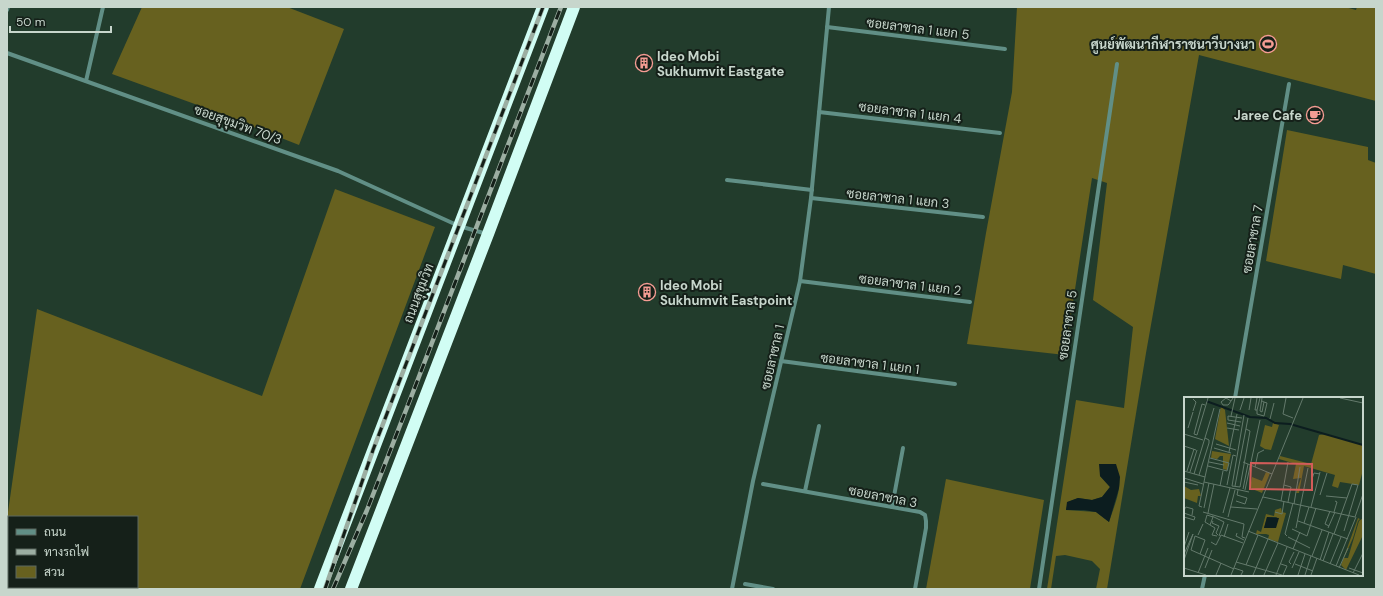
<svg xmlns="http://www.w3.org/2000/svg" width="1383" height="596" viewBox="0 0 1383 596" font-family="'DM Sans',Sarabun,sans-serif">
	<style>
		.green { fill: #67611f; fill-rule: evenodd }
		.water { fill: #0c1d1f }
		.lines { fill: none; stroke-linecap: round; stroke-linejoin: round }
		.street { stroke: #618f86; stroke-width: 4 }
		.highway { stroke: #d1fdf4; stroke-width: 12 }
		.rail-casing { stroke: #9caea2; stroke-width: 4.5 }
		.rail { stroke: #152019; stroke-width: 3; stroke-dasharray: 9; stroke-linecap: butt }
		.labels { text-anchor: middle; stroke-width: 4; stroke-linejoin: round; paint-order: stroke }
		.street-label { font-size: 13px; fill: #c7d6cc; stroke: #152019 }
		.poi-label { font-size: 13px; font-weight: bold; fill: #c7d6cc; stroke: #152019; text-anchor: end }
		.inset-river { fill: none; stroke: #0c1d1f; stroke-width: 2 }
		.inset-road { fill: none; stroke: #647a6c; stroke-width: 1 }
		.view { fill: #d25c59; fill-opacity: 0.15; stroke: #d25c59; stroke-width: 2 }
		.inset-edge { fill: none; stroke: #c7d6cc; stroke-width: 2 }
	</style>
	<rect width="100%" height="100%" fill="#223c2c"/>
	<g class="green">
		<polygon points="142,7 287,7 344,29 299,145 203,107 112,74"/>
		<path d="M1017,7H1345L1356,10L1357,7H1376V101L1199,55L1146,353L1107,589H1096L1100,569L1092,561L1065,555L1056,556L1051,589H1047L1076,400L1124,408L1133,327L1093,300L1107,183L1092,178L1065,355L967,344L986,233L1012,92ZM1117,470C1124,486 1114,506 1109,522L1096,512L1066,510L1068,502L1078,498L1092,500L1102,497L1110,487L1100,476Z"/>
		<polygon points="1287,130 1368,147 1368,160 1376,163 1376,274 1343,265 1341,279 1266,261"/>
		<polygon points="335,189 435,227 300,589 76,589 71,587 137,587 137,517 9,517 9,562 7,561 7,519 37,309 262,396"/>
		<polygon points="946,479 1044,500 1030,589 926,589"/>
	</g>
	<polygon class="water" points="1099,464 1116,464 1120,477 1119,488 1109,522 1096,512 1084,510 1066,510 1067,502 1078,498 1092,500 1102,497 1110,487 1100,476"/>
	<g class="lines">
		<g class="street">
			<polyline points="7,10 8,7"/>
			<polyline points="827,27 1005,49"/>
			<polyline points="7,53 338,171 459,226 487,234"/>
			<polyline points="86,81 103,7"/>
			<polyline points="819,112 1000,133"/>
			<polyline points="727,180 812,190"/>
			<polyline points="811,198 983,217"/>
			<polyline points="800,281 970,302"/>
			<polyline points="781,361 955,384"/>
			<polyline points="1235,398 1289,84"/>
			<polyline points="763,484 920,512 925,515 926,521 926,528 915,589"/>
			<polyline points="805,491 819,426"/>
			<polyline points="892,507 903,448"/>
			<polyline points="745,584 773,589"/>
			<polyline points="732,589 753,481 800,281 811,198 829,7"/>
			<polyline points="1039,589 1117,64"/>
			<polyline points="1202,589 1205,575"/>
		</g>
		<g class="highway">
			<polyline points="320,589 543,7"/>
			<polyline points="351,589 488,234 574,7"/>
		</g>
		<g class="rail-casing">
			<g id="rail">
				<polyline points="325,589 373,450 543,7"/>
				<polyline points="333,589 367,510 415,387 561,7"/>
			</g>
		</g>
		<use href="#rail" class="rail"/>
	</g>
	<defs>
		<g id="stadium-ring" transform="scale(0.9)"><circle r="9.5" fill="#152019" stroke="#f59c93" stroke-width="1.5"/><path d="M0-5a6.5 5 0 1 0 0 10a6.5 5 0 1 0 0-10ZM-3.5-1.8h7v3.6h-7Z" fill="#f59c93"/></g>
		<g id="building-ring" transform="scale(0.9)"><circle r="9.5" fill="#152019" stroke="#f59c93" stroke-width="1.5"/><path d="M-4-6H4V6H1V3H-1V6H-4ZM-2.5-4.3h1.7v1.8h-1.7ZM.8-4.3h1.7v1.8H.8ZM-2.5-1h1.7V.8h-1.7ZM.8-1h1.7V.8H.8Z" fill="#f59c93"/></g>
		<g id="cafe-ring" transform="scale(0.9)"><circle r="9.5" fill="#152019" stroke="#f59c93" stroke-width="1.5"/><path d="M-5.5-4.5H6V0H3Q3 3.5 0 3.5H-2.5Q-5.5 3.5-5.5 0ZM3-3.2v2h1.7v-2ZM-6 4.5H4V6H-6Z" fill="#f59c93"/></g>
	</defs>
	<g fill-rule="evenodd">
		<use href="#stadium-ring" x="1268" y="44"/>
		<use href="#building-ring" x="644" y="63"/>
		<use href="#cafe-ring" x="1315" y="115"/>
		<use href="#building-ring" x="647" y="292"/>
	</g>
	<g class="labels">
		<g class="street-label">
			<text transform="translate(918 28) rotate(7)" y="5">ซอยลาซาล 1 แยก 5</text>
			<text transform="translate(910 112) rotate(7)" y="5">ซอยลาซาล 1 แยก 4</text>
			<text transform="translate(238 124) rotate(20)" y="5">ซอยสุขุมวิท 70/3</text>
			<text transform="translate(898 198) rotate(6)" y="5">ซอยลาซาล 1 แยก 3</text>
			<text transform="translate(1252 239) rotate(-80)" y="5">ซอยลาซาล 7</text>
			<text transform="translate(910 284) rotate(7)" y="5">ซอยลาซาล 1 แยก 2</text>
			<text transform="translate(418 293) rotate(-69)" y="5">ถนนสุขุมวิท</text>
			<text transform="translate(1067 325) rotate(-82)" y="5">ซอยลาซาล 5</text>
			<text transform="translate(772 357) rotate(-77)" y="5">ซอยลาซาล 1</text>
			<text transform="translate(870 363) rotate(7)" y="5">ซอยลาซาล 1 แยก 1</text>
			<text transform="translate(883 496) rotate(11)" y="5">ซอยลาซาล 3</text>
		</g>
		<g class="poi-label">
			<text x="1255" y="49">ศูนย์พัฒนากีฬาราชนาวีบางนา</text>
			<text x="657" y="61" text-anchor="start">Ideo Mobi<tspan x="657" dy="15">Sukhumvit Eastgate</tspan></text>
			<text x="1302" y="120">Jaree Cafe</text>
			<text x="660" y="290" text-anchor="start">Ideo Mobi<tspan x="660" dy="15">Sukhumvit Eastpoint</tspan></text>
		</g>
	</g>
	<g transform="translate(1184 397)">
		<rect width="179" height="179" fill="#223c2c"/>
		<path d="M37,9L41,13L45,49L31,42ZM89,26L95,28L87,53L81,52L76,49L81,28L88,30ZM142,37L179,48V73L175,88L156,85L154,91L148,89L151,78L120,69L115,96H112L117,81L109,82L112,67L95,62L96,59L127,67L135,38ZM28,54L47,57L43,73L39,72V59H36L33,62L27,61ZM82,75L86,76L78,96L66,91L68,80L78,84ZM0,89L7,93L15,92L17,99H14L13,106L0,101ZM97,111L98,115L102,116L94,145L84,142L85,138L82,137H72L73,133L77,135L82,117L90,119L91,113ZM83,120H93L87,131H80ZM174,121L176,122L174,124L169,141L160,161H164L175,124L179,121V138L162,173L157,168Z" fill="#67611f" fill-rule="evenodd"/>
		<path d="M83,120L95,121L92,131H80Z" fill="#0c1d1f"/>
		<path class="inset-river" d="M22,4L66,20L82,21L91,26L106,27L179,48"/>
		<path class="inset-road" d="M102,1L99,17L109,21M156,1L179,6M47,4L42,1L37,5L39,8H44L45,7L49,1M78,4L80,5L78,15L76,14L78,1M21,8L18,7L10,37L13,38L24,1M56,13L60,1M65,13L67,1M71,13H73L76,1M71,13L73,1M73,13V17L80,19L83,6L80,5M9,14L12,5L9,2M60,18L48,89L56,90L66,34L62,32M47,19L51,1M86,22L90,6M57,25L44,23V19L58,21M43,26L56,29M4,31L9,15M43,31L55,33M0,37L19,43M32,47L52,53M0,49L12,53M30,51L47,56M45,55L53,17M25,65L40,68M59,65L88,77M24,69L43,74L45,66L26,61M71,70L74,56L80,53M0,74L21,80L20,85L65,95M3,74L10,52M6,75L13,53M10,77L30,11M15,78L25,46V43L21,41M21,80L36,12M0,81L19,87M128,82L130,76L136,77M0,85L14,88M43,88L49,58L52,59M100,88L107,90L104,105M36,89L39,74M51,89L64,21M59,92L64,67M61,93L76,23M136,98L143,76M142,99L163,101M79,100L171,120L179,97M52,104L61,107L63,101L53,98L54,93M97,104L104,65M110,107L116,70M18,110L15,109L20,85M47,110L73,112M127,110L136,75M20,111L25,86M0,113L2,110L9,112L8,118M19,115L60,127L58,140L61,141M91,115L98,117L100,104M150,115L153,105L151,104M0,116L11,120L10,123L0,120M24,116L30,87M39,116L46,91M28,119L40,125L35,139M44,120L51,93M29,124L28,126L35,129L32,136L34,138M114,124L164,142M120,126L125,110M26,128L21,125L23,118L29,120L26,128L31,131L28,138L33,139M145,129L141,127L146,114M112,131L124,71M144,131L151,115M108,132L123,139L132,111M64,134L175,178M53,136L52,139L60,143M150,137L168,87L174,88L160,134M14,138L19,127M103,139L101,137L109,106M40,140L44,127M104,140L126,151M27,145L32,148L37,138L59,146M0,150L5,135M109,152L116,135M0,157L9,137L0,163M16,157L21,143L11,139L7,153L50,172M128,159L138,133M136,163L145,135M139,164L149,137M52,165L98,178M97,167L103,169L99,178M107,167L105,165L110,155M111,167L129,174M146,167L157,140M62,168L74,138M152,169L172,120M0,171L22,178M21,171L28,153M50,171L59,174L57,178M108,171L115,155M155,171L164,151M165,171L179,176M14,176L24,151M169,176L179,156M32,178L37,166M47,178L119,1M69,178L84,142M80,178L94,146M92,178L103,150M114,178L121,157M121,178L127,159M127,178L133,161"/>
		<path class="view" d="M67,66L128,67V93L66,92Z"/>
		<rect width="179" height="179" class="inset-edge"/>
	</g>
	<rect width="1383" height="596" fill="none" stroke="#c7d6cc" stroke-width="16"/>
	<rect x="8" y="516" width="130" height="72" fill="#152019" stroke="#5c6961"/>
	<rect x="16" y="529" width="20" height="6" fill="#618f86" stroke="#5c6961"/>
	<text x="44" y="536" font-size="12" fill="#c7d6cc">ถนน</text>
	<rect x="16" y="549" width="20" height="6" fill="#9caea2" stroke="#5c6961"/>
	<text x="44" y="556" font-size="12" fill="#c7d6cc">ทางรถไฟ</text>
	<rect x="16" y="566" width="20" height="12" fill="#67611f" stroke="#5c6961"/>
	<text x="44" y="576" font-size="12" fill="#c7d6cc">สวน</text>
	<path d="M10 26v6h101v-6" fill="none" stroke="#c7d6cc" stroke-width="2"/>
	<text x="16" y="26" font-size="12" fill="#c7d6cc" stroke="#152019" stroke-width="3" paint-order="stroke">50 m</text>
</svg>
